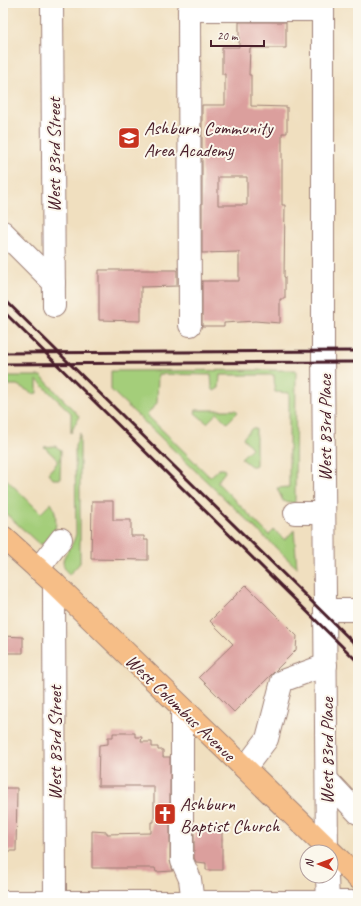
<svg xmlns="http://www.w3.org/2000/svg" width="361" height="906" viewBox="0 0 361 906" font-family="Caveat,sans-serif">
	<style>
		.green { fill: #a4ce7a; stroke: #777652 }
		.building { fill: #db9f9d; fill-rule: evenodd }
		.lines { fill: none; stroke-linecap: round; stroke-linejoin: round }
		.minor-casing { stroke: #9d7f75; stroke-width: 24 }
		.major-casing { stroke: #9d7f75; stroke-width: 24 }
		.minor { stroke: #fff; stroke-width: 22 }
		.major { stroke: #f6be87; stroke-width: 22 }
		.rail { stroke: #4a1f2b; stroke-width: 3 }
		.labels { text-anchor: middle; stroke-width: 4; stroke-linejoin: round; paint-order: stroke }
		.poi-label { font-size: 19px; fill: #4a1f2b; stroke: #fbf7ec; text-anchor: start }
		.street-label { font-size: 19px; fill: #4a1f2b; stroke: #fbf7ec }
	</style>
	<rect width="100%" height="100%" fill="#fbf7ec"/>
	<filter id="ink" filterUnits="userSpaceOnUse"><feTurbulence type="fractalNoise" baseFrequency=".025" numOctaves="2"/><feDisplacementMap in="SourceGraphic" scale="8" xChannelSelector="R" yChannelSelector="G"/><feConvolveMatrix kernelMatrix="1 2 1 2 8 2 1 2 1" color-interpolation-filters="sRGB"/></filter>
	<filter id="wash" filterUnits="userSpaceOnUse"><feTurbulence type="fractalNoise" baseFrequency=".012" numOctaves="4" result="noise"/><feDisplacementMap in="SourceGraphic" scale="16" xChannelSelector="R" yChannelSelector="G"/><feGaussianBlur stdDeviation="0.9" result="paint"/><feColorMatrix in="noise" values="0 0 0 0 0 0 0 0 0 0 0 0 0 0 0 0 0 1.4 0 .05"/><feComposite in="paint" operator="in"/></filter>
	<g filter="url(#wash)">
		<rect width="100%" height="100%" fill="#f0dfbf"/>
		<g class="green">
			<polygon points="296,370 295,503 283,501 277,488 289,487 289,393 275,392 274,375 220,375 219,388 214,391 212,388 211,375 158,374 157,403 147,415 210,477 219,469 224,469 225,472 217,482 269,535 274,530 285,540 294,530 297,568 111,390 111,371"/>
			<polygon points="3,376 41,376 79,416 71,433 71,413 37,380 37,393 34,394 17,385 3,385"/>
			<polygon points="196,410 236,410 238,412 227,423 217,413 207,423 195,413"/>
			<polygon points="252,428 256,429 256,465 254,466 251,466 241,458 252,448 243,438"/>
			<path d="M80,433V563L69,575C54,557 72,552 76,534L75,446Z"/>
			<polygon points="55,446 61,450 60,479 53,479 48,473 57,463 57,459 44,447"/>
			<path d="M3,476L41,513L51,503C57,511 56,522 55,532L43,544H39L3,511Z"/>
		</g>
		<g id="blocks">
			<g class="building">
				<path d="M239,22H286V48H250L249,75H251V106L287,107V133H282V205H285L284,277H285V299H280V323L255,321L224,323V326H202V281H239V252L202,253V105H225V74H222V47H239ZM218,177H247V205H218Z"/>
				<polygon points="99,270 177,270 177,286 141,287 141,321 99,320"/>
				<polygon points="92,501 113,501 113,520 131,520 131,536 144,536 144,540 148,540 148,560 91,559"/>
				<polygon points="246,585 297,636 296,650 234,712 199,677 233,644 210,621"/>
				<polygon points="3,636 23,637 23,653 3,653"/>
				<polygon points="113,733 135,733 135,737 142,737 141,742 152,742 152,747 158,747 158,750 163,750 163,757 170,757 170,861 173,871 156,872 155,868 92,868 92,831 107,832 107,834 151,833 151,822 154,822 154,786 98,786 99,745 108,744 108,737 113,737"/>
				<polygon points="3,788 17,788 16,851 3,851"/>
				<polygon points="194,829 222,829 222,870 206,870 206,863 196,862 194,858"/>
			</g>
		</g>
	</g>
	<g filter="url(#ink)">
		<use href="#blocks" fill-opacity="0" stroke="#9d7f75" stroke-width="1"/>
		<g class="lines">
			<g class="minor-casing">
				<g id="minor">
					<polyline points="52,3 54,306"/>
					<polyline points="323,3 323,351 327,852"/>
					<polyline points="3,232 54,283"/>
					<polyline points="190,325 189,10 323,10"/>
					<polyline points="295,513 324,513"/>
					<polyline points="38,569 61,539"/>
					<polyline points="54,583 55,903"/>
					<polyline points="325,610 358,610"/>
					<polyline points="182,708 182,861 190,879 193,903"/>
					<polyline points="245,768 267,739 282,681 326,665"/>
					<polyline points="327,780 358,813"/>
					<polyline points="327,876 328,903"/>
					<polyline points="3,902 358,902"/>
				</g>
			</g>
			<g class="major-casing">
				<polyline id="major" points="3,537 54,583 358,878"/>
			</g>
			<use href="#minor" class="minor"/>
			<use href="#major" class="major"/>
			<g class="rail">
				<polyline points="3,298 358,647"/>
				<polyline points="3,311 358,662"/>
				<polyline points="3,353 358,351"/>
				<polyline points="3,364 358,362"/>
			</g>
		</g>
	</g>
	<defs>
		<g id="school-square" transform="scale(1.15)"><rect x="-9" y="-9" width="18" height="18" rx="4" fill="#c8321e" stroke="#fbf7ec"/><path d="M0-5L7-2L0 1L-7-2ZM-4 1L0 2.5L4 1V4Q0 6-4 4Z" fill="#fff"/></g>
		<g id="church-square" transform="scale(1.15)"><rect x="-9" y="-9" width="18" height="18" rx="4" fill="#c8321e" stroke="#fbf7ec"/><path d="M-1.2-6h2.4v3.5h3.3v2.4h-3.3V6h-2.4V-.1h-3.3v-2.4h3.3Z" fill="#fff"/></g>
	</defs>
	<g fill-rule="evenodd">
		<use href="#school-square" x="129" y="138"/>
		<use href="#church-square" x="165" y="814"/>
	</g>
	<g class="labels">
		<g class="poi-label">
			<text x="144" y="134">Ashburn Community<tspan x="144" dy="22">Area Academy</tspan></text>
			<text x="180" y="810">Ashburn<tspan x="180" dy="22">Baptist Church</tspan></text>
		</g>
		<g class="street-label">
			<text transform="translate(53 155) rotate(-90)" y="7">West 83rd Street</text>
			<text transform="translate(324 428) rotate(-90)" y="7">West 83rd Place</text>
			<text transform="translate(181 707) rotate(44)" y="7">West Columbus Avenue</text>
			<text transform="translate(54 743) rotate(-90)" y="7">West 83rd Street</text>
			<text transform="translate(326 751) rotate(-90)" y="7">West 83rd Place</text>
		</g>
	</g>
	<rect width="361" height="906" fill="none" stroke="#fbf7ec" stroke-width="16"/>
	<g transform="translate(319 864) rotate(271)"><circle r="19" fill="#fbf7ec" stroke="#b4a19f"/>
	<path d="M0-3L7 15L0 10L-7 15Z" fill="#c8321e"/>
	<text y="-6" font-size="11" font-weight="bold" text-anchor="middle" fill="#4a1f2b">N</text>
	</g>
	<path d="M211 40v6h53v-6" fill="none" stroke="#4a1f2b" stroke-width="2"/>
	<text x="217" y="40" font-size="12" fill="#4a1f2b" stroke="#fbf7ec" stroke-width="3" paint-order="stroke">20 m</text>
</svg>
